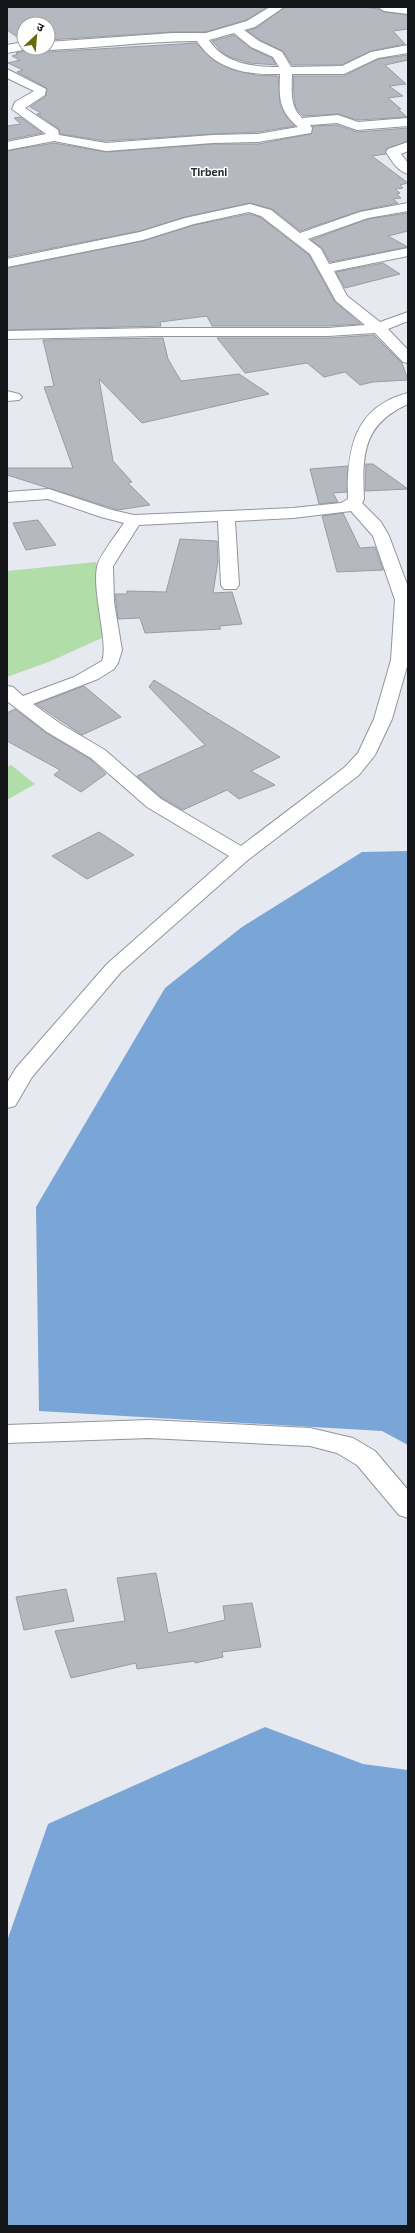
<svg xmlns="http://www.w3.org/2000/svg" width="415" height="2233" viewBox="0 0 415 2233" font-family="'Exo 2','Noto Sans Devanagari',sans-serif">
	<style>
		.green { fill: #b1dda9 }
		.water { fill: #7aa5d7 }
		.building { fill: #b5b8bf; stroke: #999ca3 }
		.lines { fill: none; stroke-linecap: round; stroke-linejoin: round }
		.street-casing { stroke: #92959c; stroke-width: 2 }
		.street { fill: #fff; fill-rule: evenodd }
		.labels { text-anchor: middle; stroke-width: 3; stroke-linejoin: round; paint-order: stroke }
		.far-quarter-label { font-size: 11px; font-weight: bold; fill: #2e3036; stroke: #fff }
	</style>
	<rect width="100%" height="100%" fill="#e6e9f0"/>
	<g class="green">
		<polygon points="96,562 104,637 51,661 7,677 7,571"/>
		<polygon points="11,765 35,784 7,800 7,767"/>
	</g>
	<g class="water">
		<polygon points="408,851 408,1445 382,1431 39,1411 36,1207 165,988 242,927 362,852"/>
		<polygon points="265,1727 363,1764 408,1770 408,2226 7,2226 7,1941 48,1824"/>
	</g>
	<g class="building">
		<polygon points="7,7 267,7 246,20 206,32 173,32 48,40 48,24 24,24 23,41 7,30"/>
		<polygon points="285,7 363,7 379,9 384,12 408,15 408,29 393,31 405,44 371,51 342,65 292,65 283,51 260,40 247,31 256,28"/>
		<polygon points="234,35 250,48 272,58 276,65 250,63 232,58 223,53 212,41"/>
		<polygon points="196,43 213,60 233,70 256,75 278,76 280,104 286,116 295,126 258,132 213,134 106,141 60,134 59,129 37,114 41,113 30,107 46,96 47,88 17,72 23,70 8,63 20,60 12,56 18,54 16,53 28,50 29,48 42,48 48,52"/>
		<polygon points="408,55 408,60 385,65 406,84 389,86 403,96 388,98 401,109 398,109 407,117 358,120 338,114 303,116 296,108 294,97 293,76 344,76 378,59"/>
		<polygon points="20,117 42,133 7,140 7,126 21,124 14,118"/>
		<polygon points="337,125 357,132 408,128 408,141 386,149 386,154 372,156 408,183 400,185 403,188 395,189 400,193 397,194 401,198 393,199 398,203 360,211 300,231 272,209 250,203 185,217 140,231 7,257 7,151 54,143 106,152 213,144 258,144 311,134 313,126"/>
		<polygon points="408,213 408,231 388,236 408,247 330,262 322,248 311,240 368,219"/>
		<polygon points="249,214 260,217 309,255 335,302 361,324 328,326 212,326 207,316 160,322 161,326 7,330 7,268 143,241 194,225"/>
		<polygon points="383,263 400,274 345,288 336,272"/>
		<polygon points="374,335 402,363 408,380 373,382 360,385 345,372 324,377 307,363 245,373 217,338 328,338"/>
		<polygon points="163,338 168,359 181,381 239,374 269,394 142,423 99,379 113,461 132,482 128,483 150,505 118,510 7,475 7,468 73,468 44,387 54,386 43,340"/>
		<polygon points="366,464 373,464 408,489 365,491"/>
		<polygon points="348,466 347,492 333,493 338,502 319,504 310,469"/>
		<polygon points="343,513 360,548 375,547 383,570 337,572 322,516"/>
		<polygon points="38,520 56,545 26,550 13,523"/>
		<polygon points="180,539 217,541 218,561 213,593 232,592 242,624 219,626 221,629 145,633 140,618 118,619 115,594 127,594 127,591 166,592"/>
		<polygon points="154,680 280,757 251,771 275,785 239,799 227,790 183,810 162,798 137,776 205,745 149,687"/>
		<polygon points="84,686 121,717 82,735 36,704"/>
		<polygon points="15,709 46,733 90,759 106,774 81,792 54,775 60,770 7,741 7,713"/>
		<polygon points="99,832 134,855 87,879 52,856"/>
		<polygon points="156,1573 168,1633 225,1620 223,1606 252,1603 261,1647 222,1652 223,1657 195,1663 195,1661 137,1669 136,1663 71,1678 55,1631 125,1621 117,1578"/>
		<polygon points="66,1589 74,1621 24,1630 16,1597"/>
	</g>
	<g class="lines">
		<g class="street-casing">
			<g id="street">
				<path d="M270,7H284L255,27L244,30L259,41L282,52L291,67L342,66L371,52L408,45V53L378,58L344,74H292C292,90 289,106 302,118L338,115L358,122L408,118V126L357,130L337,123L310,125L312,128L311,133L258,142L213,143L106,151L54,141L7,150V142L46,134L12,109L15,102L34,91L7,78V69L46,89L45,95L25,108L58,130L59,135L106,143L213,135L258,134L298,127C279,110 279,99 280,74C247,75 216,70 197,41C147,41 98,48 48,50L43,48H48V42L173,33H206L247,21ZM234,33L251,47L273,57L279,67C253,67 224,64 209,40Z"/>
				<polygon points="378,7 408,7 408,14 384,11"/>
				<polygon points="24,42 24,48 28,49 7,53 7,45"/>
				<path d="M408,142V151L401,154L408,163V174C397,171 392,161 386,152L388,149Z"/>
				<polygon points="408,203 408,211 368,218 308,239 321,249 329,264 408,248 408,256 334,271 347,296 380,322 408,312 408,321 388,329 408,350 408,363 403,362 375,333 328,336 154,336 7,339 7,331 154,328 328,328 365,325 336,301 310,254 261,216 249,212 194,224 143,240 7,267 7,259 140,232 185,218 250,204 271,210 300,233 360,212"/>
				<polygon points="7,391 19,394 22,397 19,400 7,401"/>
				<path d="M408,393V404C363,424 362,454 364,499L362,503L381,522L389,536L408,587V663L392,719L375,755L359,775L249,859L121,972L32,1077L15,1106L7,1108V1083L16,1068L107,964L229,856L147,807L91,758L47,732L7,701V686L13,687L23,696L74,677L102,661C109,644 92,593 97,567C98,558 118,532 124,523L101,517L48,499L7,502V492L49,489L112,510L134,515L293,508L341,503L348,499C347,451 353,407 408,393ZM351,511L373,536L395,600L391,660L374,719L358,753L345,767L241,846L161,799L105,750L61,724L33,704L98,679L114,669L118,663L122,650L114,602L113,566L139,525L218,521L221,585L224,589H236L239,585L235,521L293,518Z"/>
				<polygon points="149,1420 310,1428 344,1436 353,1438 375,1451 408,1490 408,1518 399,1515 357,1465 337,1453 310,1446 149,1438 7,1443 7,1425"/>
			</g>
		</g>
		<use href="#street" class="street"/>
	</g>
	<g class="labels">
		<g class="far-quarter-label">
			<text x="209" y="176">Tirbeni</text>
		</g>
	</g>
	<rect width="415" height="2233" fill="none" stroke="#151619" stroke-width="16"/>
	<g transform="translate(36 36) rotate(26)"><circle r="19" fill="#ffffff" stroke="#a1a2a3"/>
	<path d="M0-3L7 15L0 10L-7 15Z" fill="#686c0e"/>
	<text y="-6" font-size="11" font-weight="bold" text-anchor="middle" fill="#151619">उ</text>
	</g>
</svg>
